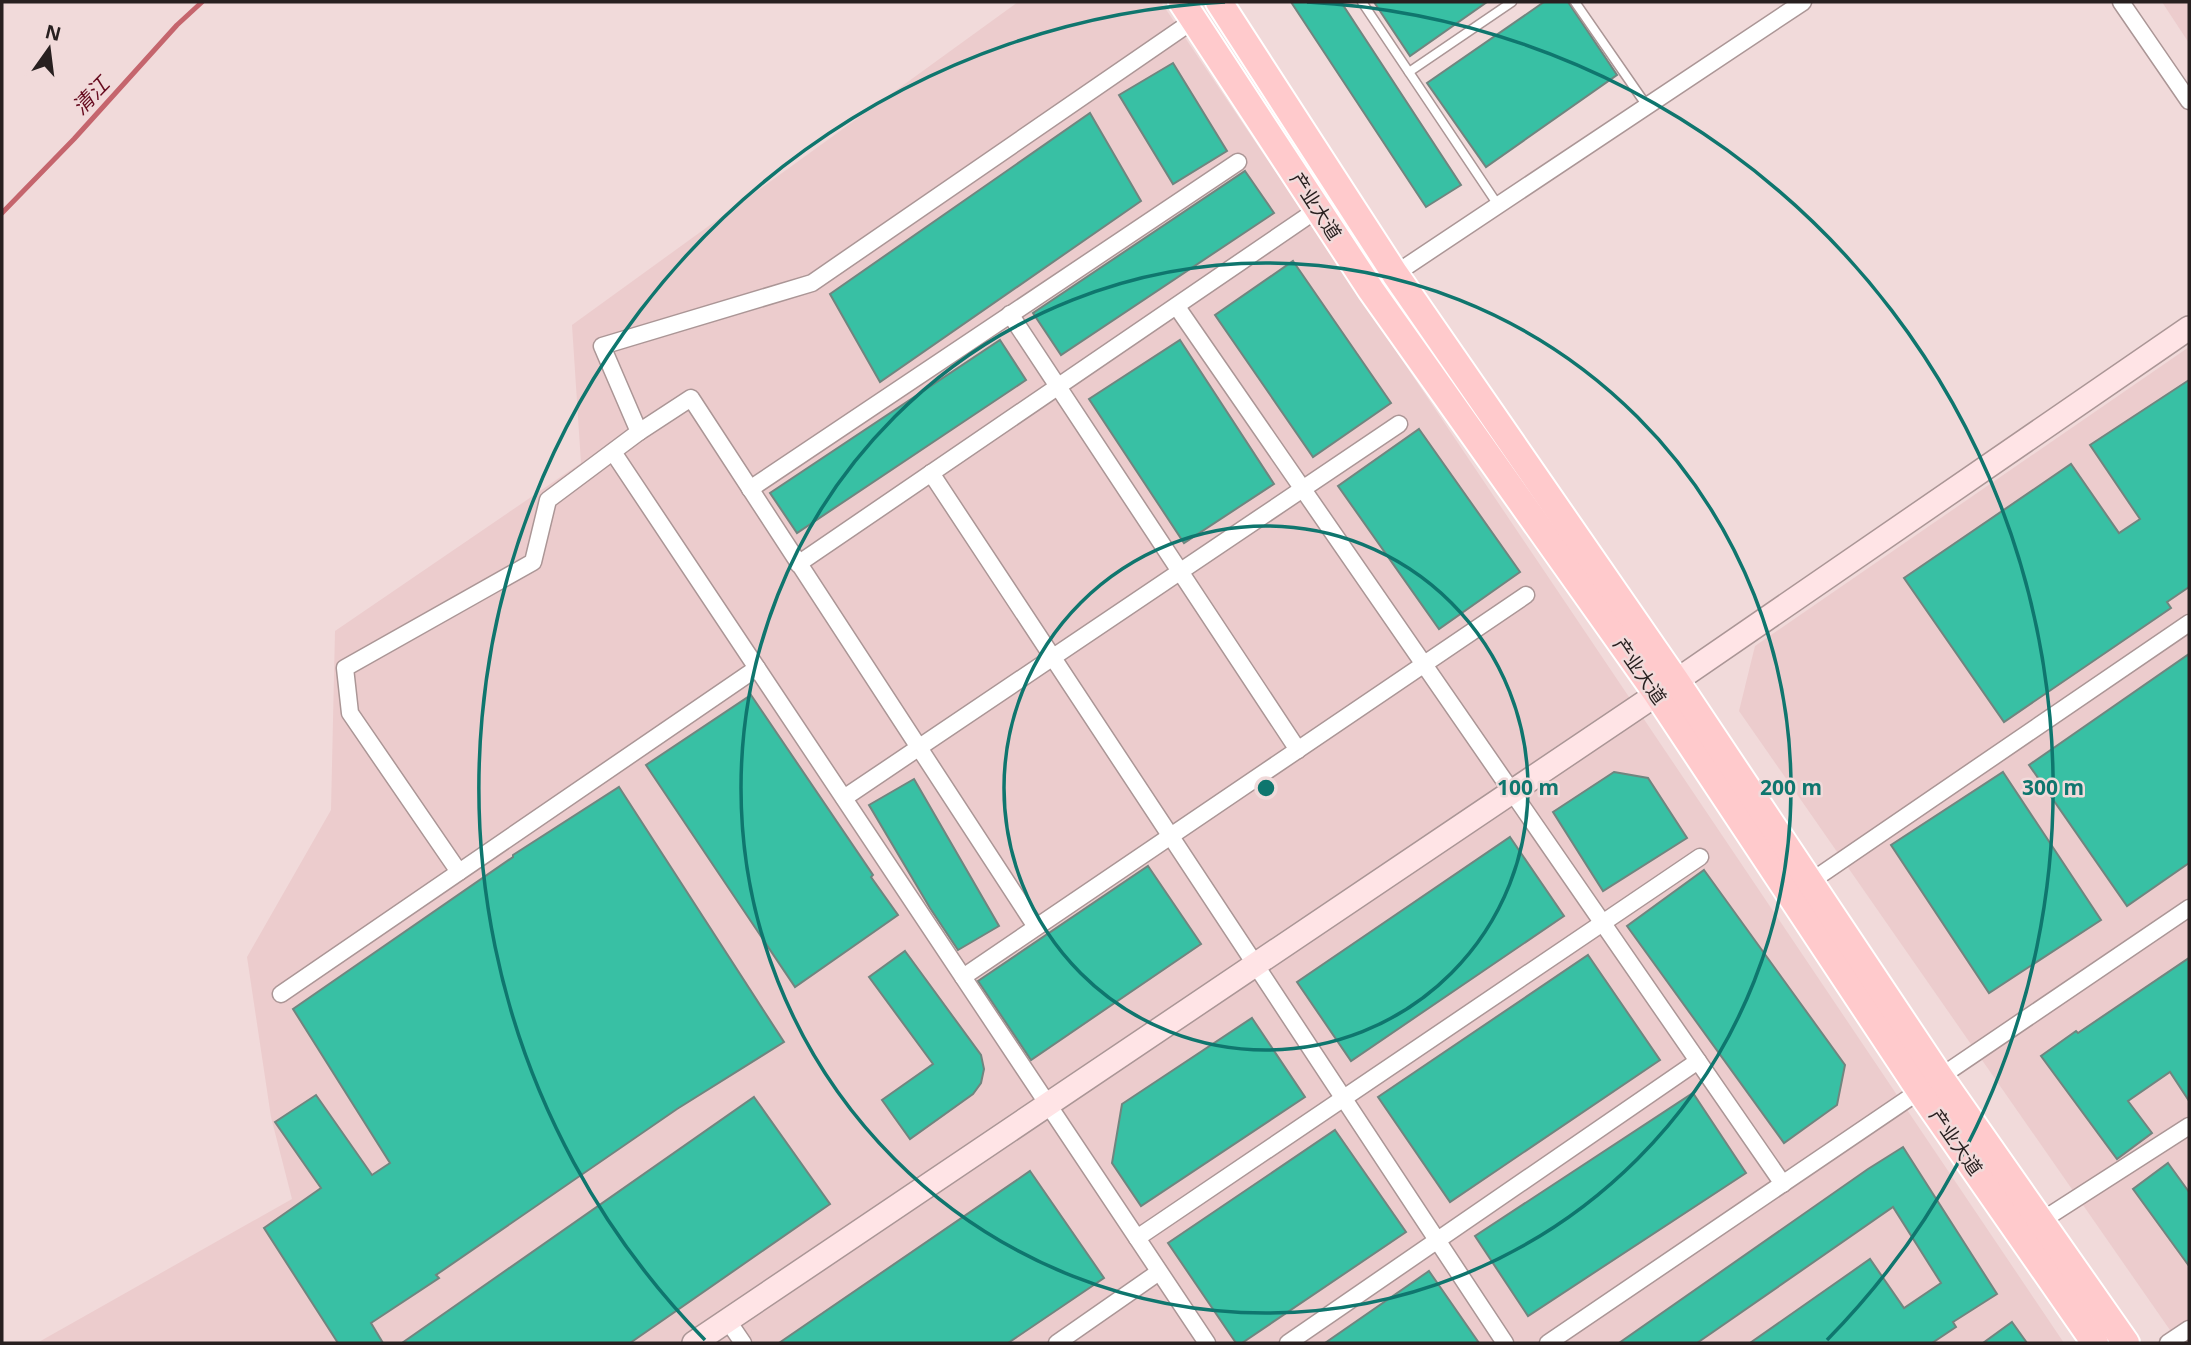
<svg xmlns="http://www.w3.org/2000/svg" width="2191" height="1345" viewBox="0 0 2191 1345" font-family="'Noto Sans','Noto Sans SC',sans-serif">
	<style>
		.built { fill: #eccccd }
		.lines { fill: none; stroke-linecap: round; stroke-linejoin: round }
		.stream { stroke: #c5656d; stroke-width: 5 }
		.building { fill: #38c0a4; stroke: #70857f; stroke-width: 2 }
		.lane-casing { stroke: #ab9696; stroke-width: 11 }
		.street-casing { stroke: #ab9696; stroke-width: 19 }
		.secondary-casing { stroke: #ab9696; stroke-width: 26 }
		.primary-casing { stroke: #fff; stroke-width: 30 }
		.lane { stroke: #fff; stroke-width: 8 }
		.street { stroke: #fff; stroke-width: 16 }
		.secondary { stroke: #ffe4e6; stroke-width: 23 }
		.primary { stroke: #ffcacc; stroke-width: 26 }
		.ring { fill: none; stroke: #0f766e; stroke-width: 3.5 }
		.labels { text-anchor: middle; stroke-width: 5; stroke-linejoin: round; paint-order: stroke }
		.street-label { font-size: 19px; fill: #282020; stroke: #f1dada }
		.water-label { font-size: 21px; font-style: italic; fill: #670c1f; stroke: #f1dada }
		.centre { fill: #0f766e; stroke: #f1dada; stroke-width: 3.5 }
		.ring-label { font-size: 21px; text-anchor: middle; font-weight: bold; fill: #0f766e; stroke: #f1dada; stroke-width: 5; stroke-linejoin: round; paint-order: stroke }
	</style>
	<rect width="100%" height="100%" fill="#f1dada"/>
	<g class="built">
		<polygon points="1018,2 1161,2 2064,1343 37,1343 292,1199 271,1117 247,957 331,810 335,631 581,463 572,325"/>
		<polygon points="2162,2 2189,2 2189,43"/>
		<polygon points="2189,347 2189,1343 2179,1343 1739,711 1755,646"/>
	</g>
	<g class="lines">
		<polyline class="stream" points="2,213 74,139 177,25 202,2"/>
	</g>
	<g class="building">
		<polygon points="1291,2 1341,2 1461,185 1426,207"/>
		<polygon points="1374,2 1487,2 1410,56"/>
		<polygon points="1544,2 1568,2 1617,75 1486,167 1427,83"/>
		<polygon points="1173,63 1227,151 1173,184 1119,95"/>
		<polygon points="1090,113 1141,201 880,382 830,294"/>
		<polygon points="1245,171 1274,213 1061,355 1033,313"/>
		<polygon points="1293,261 1391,403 1313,457 1215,315"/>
		<polygon points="1000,340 1026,380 797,533 770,493"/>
		<polygon points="1180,340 1274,484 1184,543 1089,399"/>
		<polygon points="2189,380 2189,587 2167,602 2171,608 2004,722 1904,578 2071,464 2119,533 2140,519 2090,445"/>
		<polygon points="1419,429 1520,572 1439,629 1338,486"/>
		<polygon points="2189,654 2189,863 2127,906 2029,765"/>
		<polygon points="751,695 873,875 871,877 898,915 795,987 646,765"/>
		<polygon points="1614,772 1648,778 1687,838 1603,891 1553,812"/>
		<polygon points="2003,772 2101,920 1989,993 1891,845"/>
		<polygon points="914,779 999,926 958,950 930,908 869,805"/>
		<polygon points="619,787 784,1042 677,1109 436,1275 439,1278 371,1323 383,1343 338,1343 264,1228 321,1188 275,1122 316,1095 372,1175 390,1163 293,1009 513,857 513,855"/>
		<polygon points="1510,837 1564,916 1351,1061 1297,982"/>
		<polygon points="1148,866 1201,944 1031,1060 978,981"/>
		<polygon points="1704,870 1845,1065 1837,1105 1784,1143 1627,926"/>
		<polygon points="905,951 981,1055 984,1069 981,1083 973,1094 910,1139 882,1100 933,1064 869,977"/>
		<polygon points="1588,955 1660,1060 1450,1202 1378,1097"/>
		<polygon points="2189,958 2189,1101 2170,1072 2128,1101 2152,1133 2117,1159 2041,1056 2076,1031 2078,1033"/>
		<polygon points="1252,1018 1305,1097 1141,1206 1112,1163 1122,1104"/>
		<polygon points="1693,1093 1746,1173 1528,1316 1475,1236"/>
		<polygon points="754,1097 830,1204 630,1343 402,1343"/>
		<polygon points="1335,1130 1406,1232 1242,1343 1236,1343 1168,1243"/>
		<polygon points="1903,1147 1997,1294 1953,1322 1956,1327 1932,1343 1750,1343 1870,1259 1904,1308 1941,1283 1893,1207 1697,1343 1619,1343 1868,1169"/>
		<polygon points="2168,1163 2189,1192 2189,1266 2133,1189"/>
		<polygon points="1030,1171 1104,1278 1008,1343 779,1343"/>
		<polygon points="1429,1271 1479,1343 1325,1343"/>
		<polygon points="2012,1322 2027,1343 1983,1343"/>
	</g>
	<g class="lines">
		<g class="lane-casing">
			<g id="lane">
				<polyline points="1362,2 1498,205"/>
				<polyline points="1575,2 1647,106"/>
				<polyline points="1409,72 1512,2"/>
			</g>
		</g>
		<g class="street-casing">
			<g id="street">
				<polyline points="2121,2 2189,101"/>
				<polyline points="1371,290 1803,2"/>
				<polyline points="1177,307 1783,1184"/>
				<polyline points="1010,314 1298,750"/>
				<polyline points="639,432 691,398 1036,927"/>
				<polyline points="613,452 1207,1343"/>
				<polyline points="931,473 1505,1343"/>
				<polyline points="750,489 1238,162"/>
				<polyline points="798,564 1318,209"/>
				<polyline points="844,798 1399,424"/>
				<polyline points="459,872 350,713 345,668 533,562 548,500 639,432 602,346 812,283 1194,20"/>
				<polyline points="1810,882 2189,623"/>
				<polyline points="963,977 1526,595"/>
				<polyline points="281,994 757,668"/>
				<polyline points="2041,1221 2189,1126"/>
				<polyline points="1137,1238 1700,857"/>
				<polyline points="728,1321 743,1343"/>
				<polyline points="1057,1343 1159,1272"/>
				<polyline points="1288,1343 1698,1061"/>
				<polyline points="1548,1343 2189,908"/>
				<polyline points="2168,1343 2189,1329"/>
			</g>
		</g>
		<g class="secondary-casing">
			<polyline id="secondary" points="694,1343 1657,694 2189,328"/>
		</g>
		<g class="primary-casing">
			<g id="primary">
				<polyline points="1182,2 1371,290 1657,694 1920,1091 2095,1343"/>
				<polyline points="1219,2 1395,274 1676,681 1940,1077 2126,1343"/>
			</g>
		</g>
		<use href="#lane" class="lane"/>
		<use href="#street" class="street"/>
		<use href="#secondary" class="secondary"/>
		<use href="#primary" class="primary"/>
	</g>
	<g class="ring">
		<circle cx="1266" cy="788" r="262"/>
		<circle cx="1266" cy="788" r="525"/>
		<path d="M705 1340A787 787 0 0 1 1225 2M1307 2A787 787 0 0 1 1827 1340"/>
	</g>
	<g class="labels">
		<g class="street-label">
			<text transform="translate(1316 206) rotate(57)" y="7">产业大道</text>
			<text transform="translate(1640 671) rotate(55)" y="7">产业大道</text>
			<text transform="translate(1956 1142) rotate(55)" y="7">产业大道</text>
		</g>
		<g class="water-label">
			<text transform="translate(91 96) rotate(-46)" y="7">清江</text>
		</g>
	</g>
	<circle cx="1266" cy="788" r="10" class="centre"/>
	<g class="ring-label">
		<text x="1528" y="795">100 m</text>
		<text x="1791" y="795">200 m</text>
		<text x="2053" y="795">300 m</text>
	</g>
	<rect width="2191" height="1345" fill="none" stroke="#282020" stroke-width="7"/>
	<g transform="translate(49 49) rotate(14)" stroke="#f1dada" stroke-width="5" paint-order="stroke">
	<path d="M0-5L12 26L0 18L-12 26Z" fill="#282020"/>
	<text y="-10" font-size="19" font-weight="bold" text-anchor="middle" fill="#282020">N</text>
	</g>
</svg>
